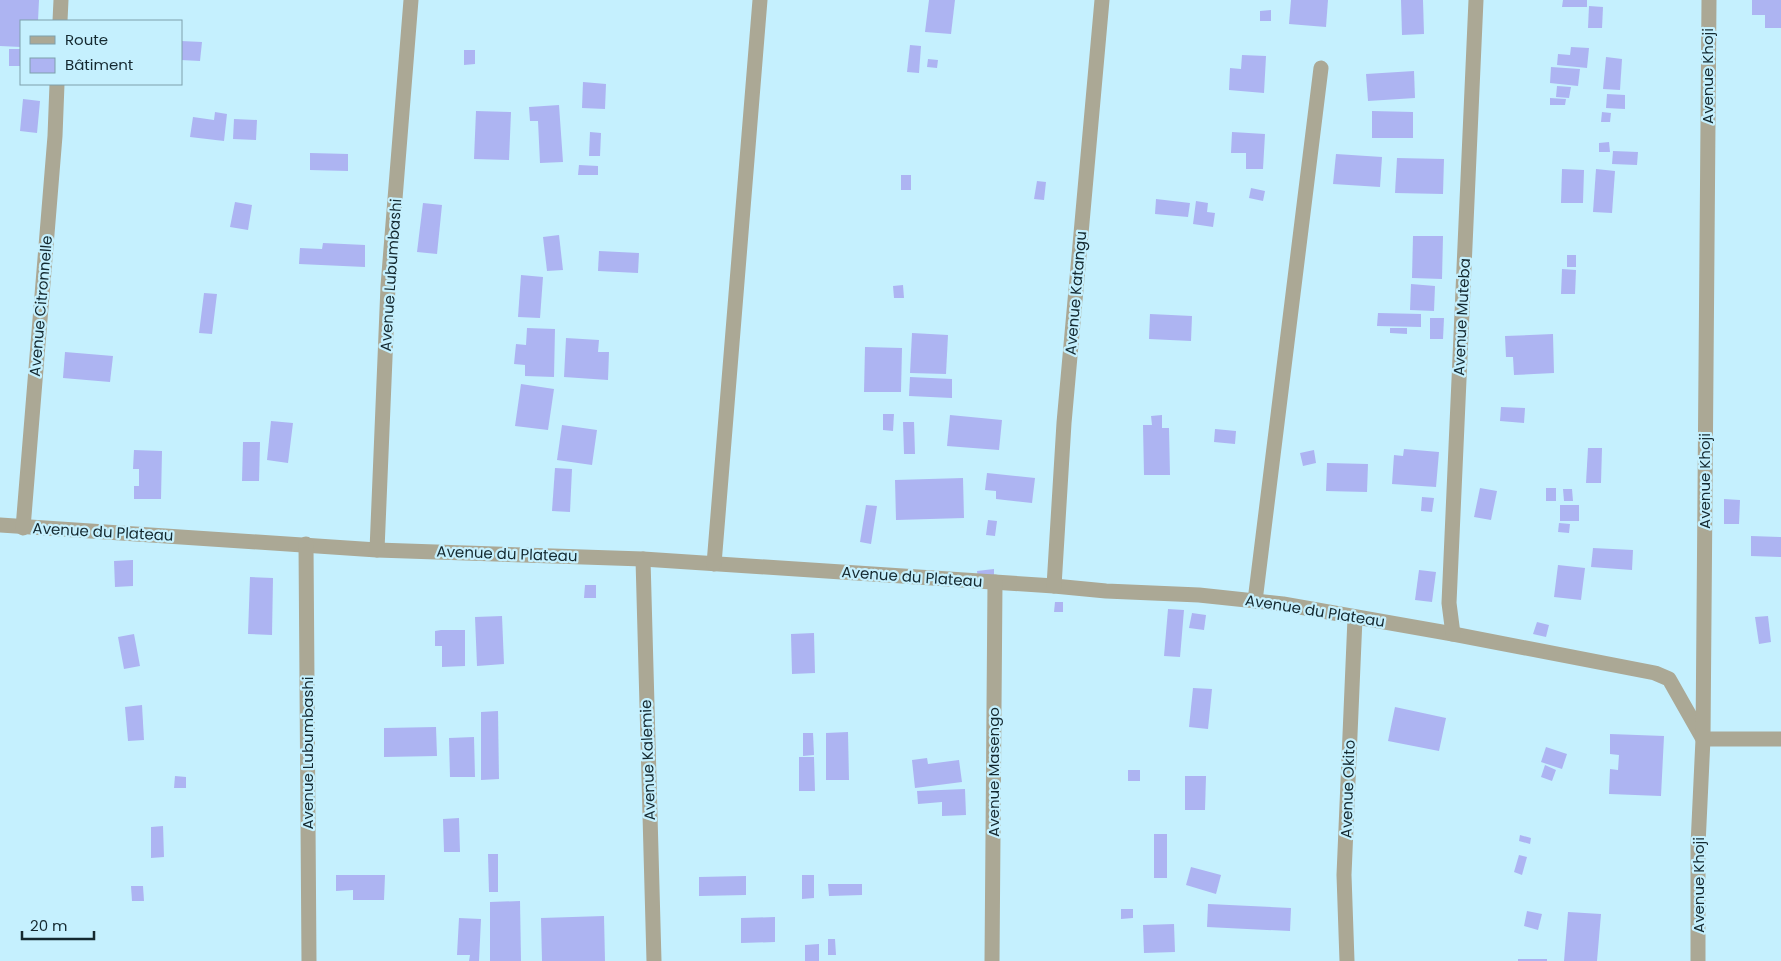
<svg xmlns="http://www.w3.org/2000/svg" width="1781" height="961" viewBox="0 0 1781 961" font-family="Poppins,sans-serif">
	<style>
		.building { fill: #adb4f2 }
		.lines { fill: none; stroke-linecap: round; stroke-linejoin: round }
		.street { stroke: #aba895; stroke-width: 15 }
		.labels { text-anchor: middle; stroke-width: 4.5; stroke-linejoin: round; paint-order: stroke }
		.street-label { font-size: 15px; fill: #142930; stroke: #c5f0fe }
	</style>
	<rect width="100%" height="100%" fill="#c5f0fe"/>
	<g class="building">
		<polygon points="0,0 39,0 38,21 21,21 21,47 0,46"/>
		<polygon points="929,0 955,0 951,34 925,32"/>
		<polygon points="1291,0 1328,0 1326,27 1289,24"/>
		<polygon points="1401,0 1423,0 1424,34 1402,35"/>
		<polygon points="1563,0 1587,0 1587,7 1562,7"/>
		<polygon points="1752,0 1781,0 1781,28 1765,28 1765,15 1752,15"/>
		<polygon points="1589,6 1603,7 1602,28 1588,28"/>
		<polygon points="1271,10 1271,21 1260,21 1260,11"/>
		<polygon points="181,41 202,42 200,61 181,60"/>
		<polygon points="910,45 921,46 919,73 907,72"/>
		<polygon points="1571,47 1589,48 1587,68 1557,65 1558,54 1570,55"/>
		<rect x="9" y="49" width="12" height="17"/>
		<polygon points="464,50 475,50 475,64 464,65"/>
		<polygon points="1242,55 1266,56 1264,93 1229,90 1230,68 1241,69"/>
		<polygon points="1606,57 1622,59 1620,90 1603,89"/>
		<polygon points="928,59 938,60 937,68 927,67"/>
		<polygon points="1551,67 1580,69 1578,86 1550,83"/>
		<polygon points="1414,71 1415,98 1368,101 1366,74"/>
		<polygon points="583,82 606,84 605,109 582,108"/>
		<polygon points="1557,86 1571,87 1569,98 1556,97"/>
		<polygon points="1607,94 1625,95 1625,109 1606,108"/>
		<polygon points="1550,98 1566,99 1565,105 1550,105"/>
		<polygon points="23,99 40,101 37,133 20,131"/>
		<polygon points="559,105 563,162 540,163 538,121 530,121 529,107"/>
		<polygon points="476,111 511,112 509,160 474,159"/>
		<polygon points="1372,111 1413,112 1413,138 1372,138"/>
		<polygon points="215,112 227,114 224,141 190,137 193,117 214,120"/>
		<polygon points="1602,112 1611,113 1610,122 1601,122"/>
		<polygon points="234,119 257,120 256,140 233,139"/>
		<polygon points="590,132 601,133 600,156 589,156"/>
		<polygon points="1232,132 1265,134 1263,169 1246,169 1246,153 1231,153"/>
		<polygon points="1609,142 1610,152 1599,152 1599,143"/>
		<polygon points="1613,151 1638,152 1637,165 1612,164"/>
		<polygon points="310,153 348,154 348,171 310,170"/>
		<polygon points="1336,154 1382,157 1380,187 1333,184"/>
		<polygon points="1397,158 1444,159 1443,194 1395,193"/>
		<polygon points="579,165 598,166 598,175 578,175"/>
		<polygon points="1562,169 1584,170 1583,203 1561,203"/>
		<polygon points="1596,169 1615,171 1612,213 1593,212"/>
		<rect x="901" y="175" width="10" height="15"/>
		<polygon points="1037,181 1046,182 1044,200 1034,199"/>
		<polygon points="1251,188 1265,191 1263,201 1249,198"/>
		<polygon points="1156,199 1190,203 1188,217 1155,214"/>
		<polygon points="1196,201 1208,203 1207,212 1215,213 1213,227 1193,224"/>
		<polygon points="235,202 252,205 248,230 230,227"/>
		<polygon points="423,203 442,205 437,254 417,252"/>
		<polygon points="559,235 563,270 547,271 543,237"/>
		<polygon points="1413,236 1443,236 1442,279 1412,278"/>
		<polygon points="323,243 365,245 365,267 299,264 300,248 322,249"/>
		<polygon points="599,251 639,253 638,273 598,271"/>
		<rect x="1567" y="255" width="9" height="12"/>
		<polygon points="1562,269 1576,270 1575,294 1561,294"/>
		<polygon points="521,275 543,277 540,318 518,317"/>
		<polygon points="1411,284 1435,286 1434,311 1410,310"/>
		<polygon points="903,285 904,298 894,298 893,286"/>
		<polygon points="204,293 217,294 212,334 199,333"/>
		<polygon points="1378,313 1421,314 1421,327 1377,326"/>
		<polygon points="1150,314 1192,316 1191,341 1149,339"/>
		<polygon points="1430,318 1444,318 1443,339 1430,339"/>
		<polygon points="527,328 555,329 554,377 525,376 525,365 514,364 516,344 526,345"/>
		<polygon points="1390,328 1407,328 1407,334 1390,333"/>
		<polygon points="912,333 948,335 946,374 910,373"/>
		<polygon points="1553,334 1554,373 1514,375 1513,357 1506,357 1505,336"/>
		<polygon points="566,338 599,340 598,352 609,352 608,380 564,377"/>
		<polygon points="865,347 902,348 901,392 864,392"/>
		<polygon points="65,352 113,356 110,382 63,378"/>
		<polygon points="910,377 952,379 952,398 909,396"/>
		<polygon points="521,384 554,389 548,430 515,426"/>
		<polygon points="1501,407 1525,408 1524,423 1500,421"/>
		<polygon points="883,414 894,414 893,431 883,430"/>
		<polygon points="950,415 1002,420 999,450 947,446"/>
		<polygon points="1162,415 1162,428 1169,428 1170,475 1144,475 1143,425 1152,425 1151,416"/>
		<polygon points="271,421 293,423 288,463 267,460"/>
		<polygon points="903,422 914,422 915,454 904,454"/>
		<polygon points="562,425 597,430 592,465 557,460"/>
		<polygon points="1215,429 1236,431 1235,444 1214,442"/>
		<polygon points="243,442 260,442 259,481 242,481"/>
		<polygon points="1588,448 1602,448 1601,483 1586,483"/>
		<polygon points="1404,449 1439,452 1436,487 1392,484 1394,455 1403,456"/>
		<polygon points="134,450 162,451 161,499 134,499 134,486 139,486 139,469 133,469"/>
		<polygon points="1314,450 1316,463 1303,466 1300,453"/>
		<polygon points="1327,463 1368,464 1367,492 1326,491"/>
		<polygon points="555,468 572,469 570,512 552,511"/>
		<polygon points="987,473 1035,478 1032,503 996,499 996,491 985,490"/>
		<polygon points="963,478 964,518 896,520 895,480"/>
		<polygon points="1480,488 1497,491 1491,520 1474,517"/>
		<rect x="1546" y="488" width="10" height="13"/>
		<polygon points="1563,489 1572,489 1573,501 1564,501"/>
		<polygon points="1422,497 1434,498 1432,512 1421,511"/>
		<polygon points="1724,499 1740,500 1739,524 1724,524"/>
		<polygon points="866,505 877,506 871,544 860,542"/>
		<rect x="1560" y="505" width="19" height="16"/>
		<polygon points="988,520 997,521 995,536 986,535"/>
		<polygon points="1559,523 1570,524 1569,533 1558,532"/>
		<polygon points="1751,536 1781,537 1781,557 1751,556"/>
		<polygon points="1593,548 1633,550 1632,570 1591,567"/>
		<polygon points="133,560 133,586 115,587 114,561"/>
		<polygon points="1558,565 1585,568 1581,600 1554,597"/>
		<polygon points="994,569 994,577 978,579 977,571"/>
		<polygon points="1419,570 1436,572 1432,602 1415,600"/>
		<polygon points="250,577 273,578 272,635 248,634"/>
		<polygon points="585,585 596,585 596,598 584,598"/>
		<polygon points="1055,602 1063,602 1063,612 1054,612"/>
		<polygon points="1168,609 1184,610 1180,657 1164,656"/>
		<polygon points="1192,613 1206,615 1204,630 1189,628"/>
		<polygon points="502,616 504,664 477,666 475,617"/>
		<polygon points="1768,616 1771,642 1759,644 1755,617"/>
		<polygon points="1537,622 1549,625 1546,637 1533,634"/>
		<polygon points="441,630 465,630 465,666 442,667 442,646 435,646 435,631"/>
		<polygon points="814,633 815,673 792,674 791,634"/>
		<polygon points="134,634 140,666 124,669 118,637"/>
		<polygon points="1193,688 1212,689 1208,729 1189,727"/>
		<polygon points="142,705 144,740 128,741 125,707"/>
		<polygon points="1395,707 1446,718 1439,751 1388,741"/>
		<polygon points="498,711 499,779 481,780 481,712"/>
		<polygon points="436,727 437,756 384,757 384,728"/>
		<polygon points="848,732 849,780 826,780 826,733"/>
		<polygon points="803,733 813,733 814,755 803,756"/>
		<polygon points="1610,734 1664,736 1661,796 1609,794 1610,769 1618,770 1619,755 1610,754"/>
		<polygon points="474,737 475,777 450,777 449,738"/>
		<polygon points="1546,747 1567,754 1562,769 1541,762"/>
		<polygon points="799,757 814,757 815,791 799,791"/>
		<polygon points="927,758 928,764 959,760 962,782 915,788 912,760"/>
		<polygon points="1545,765 1556,770 1552,781 1541,777"/>
		<rect x="1128" y="770" width="12" height="11"/>
		<polygon points="175,776 186,777 186,788 174,788"/>
		<polygon points="1185,776 1206,776 1205,810 1185,810"/>
		<polygon points="965,789 966,815 942,816 942,802 918,804 917,791"/>
		<polygon points="459,818 460,852 444,852 443,819"/>
		<polygon points="163,826 164,857 151,858 151,827"/>
		<rect x="1154" y="834" width="13" height="44"/>
		<polygon points="1520,835 1531,838 1530,844 1519,841"/>
		<polygon points="488,854 498,854 498,892 489,892"/>
		<polygon points="1519,855 1527,857 1522,875 1514,872"/>
		<polygon points="1191,867 1221,875 1216,894 1186,885"/>
		<polygon points="336,875 385,875 384,900 353,900 353,890 336,891"/>
		<polygon points="802,875 814,875 814,898 802,899"/>
		<polygon points="746,876 746,895 699,896 699,877"/>
		<polygon points="828,884 862,884 862,895 829,896"/>
		<polygon points="131,886 143,886 144,901 132,901"/>
		<polygon points="520,901 521,961 490,961 490,902"/>
		<polygon points="1208,904 1291,908 1290,931 1207,927"/>
		<polygon points="1121,909 1133,909 1133,918 1121,919"/>
		<polygon points="1527,911 1542,914 1538,930 1524,926"/>
		<polygon points="1568,912 1601,914 1597,961 1564,961"/>
		<polygon points="604,916 605,961 542,961 541,918"/>
		<polygon points="775,917 775,942 741,943 741,918"/>
		<polygon points="459,918 481,919 479,961 469,961 470,955 457,955"/>
		<polygon points="1174,924 1175,952 1144,953 1143,925"/>
		<polygon points="828,939 835,939 836,955 828,955"/>
		<polygon points="819,944 819,961 805,961 805,945"/>
		<rect x="1518" y="959" width="29" height="2"/>
	</g>
	<g class="lines">
		<g class="street">
			<polyline points="60,21 61,0"/>
			<polyline points="0,525 377,550 643,559 1054,586 1106,591 1199,595 1283,604 1453,634 1655,673 1669,679 1703,739 1781,739"/>
			<polyline points="23,528 55,136 57,84"/>
			<polyline points="306,544 309,961"/>
			<polyline points="377,550 388,286 411,0"/>
			<polyline points="643,559 654,961"/>
			<polyline points="714,564 760,0"/>
			<polyline points="1054,586 1064,423 1102,0"/>
			<polyline points="1255,601 1321,68"/>
			<polyline points="1453,634 1449,603 1476,0"/>
			<polyline points="992,961 995,582"/>
			<polyline points="1347,961 1344,875 1355,618"/>
			<polyline points="1698,961 1698,845 1703,739 1709,0"/>
		</g>
	</g>
	<g class="labels">
		<g class="street-label">
			<text transform="translate(1708 76) rotate(-90)" y="5">Avenue Khoji</text>
			<text transform="translate(391 275) rotate(-86)" y="5">Avenue Lubumbashi</text>
			<text transform="translate(1076 293) rotate(-85)" y="5">Avenue Katangu</text>
			<text transform="translate(41 306) rotate(-85)" y="5">Avenue Citronnelle</text>
			<text transform="translate(1462 317) rotate(-87)" y="5">Avenue Muteba</text>
			<text transform="translate(1705 481) rotate(-90)" y="5">Avenue Khoji</text>
			<text transform="translate(103 532) rotate(3)" y="5">Avenue du Plateau</text>
			<text transform="translate(507 554) rotate(2)" y="5">Avenue du Plateau</text>
			<text transform="translate(912 577) rotate(4)" y="5">Avenue du Plateau</text>
			<text transform="translate(1315 611) rotate(9)" y="5">Avenue du Plateau</text>
			<text transform="translate(308 753) rotate(-90)" y="5">Avenue Lubumbashi</text>
			<text transform="translate(648 760) rotate(-92)" y="5">Avenue Kalemie</text>
			<text transform="translate(994 772) rotate(-90)" y="5">Avenue Masengo</text>
			<text transform="translate(1348 789) rotate(-88)" y="5">Avenue Okito</text>
			<text transform="translate(1699 885) rotate(-90)" y="5">Avenue Khoji</text>
		</g>
	</g>
	<rect x="20" y="20" width="162" height="65" fill="#c5f0fe" stroke="#7ea0ac"/>
	<rect x="30" y="36" width="25" height="8" fill="#aba895" stroke="#7ea0ac"/>
	<text x="65" y="45" font-size="15" fill="#142930">Route</text>
	<rect x="30" y="58" width="25" height="15" fill="#adb4f2" stroke="#7ea0ac"/>
	<text x="65" y="70" font-size="15" fill="#142930">Bâtiment</text>
	<path d="M22 931v8h72v-8" fill="none" stroke="#142930" stroke-width="2.5"/>
	<text x="30" y="931" font-size="15" fill="#142930" stroke="#c5f0fe" stroke-width="4" paint-order="stroke">20 m</text>
</svg>
